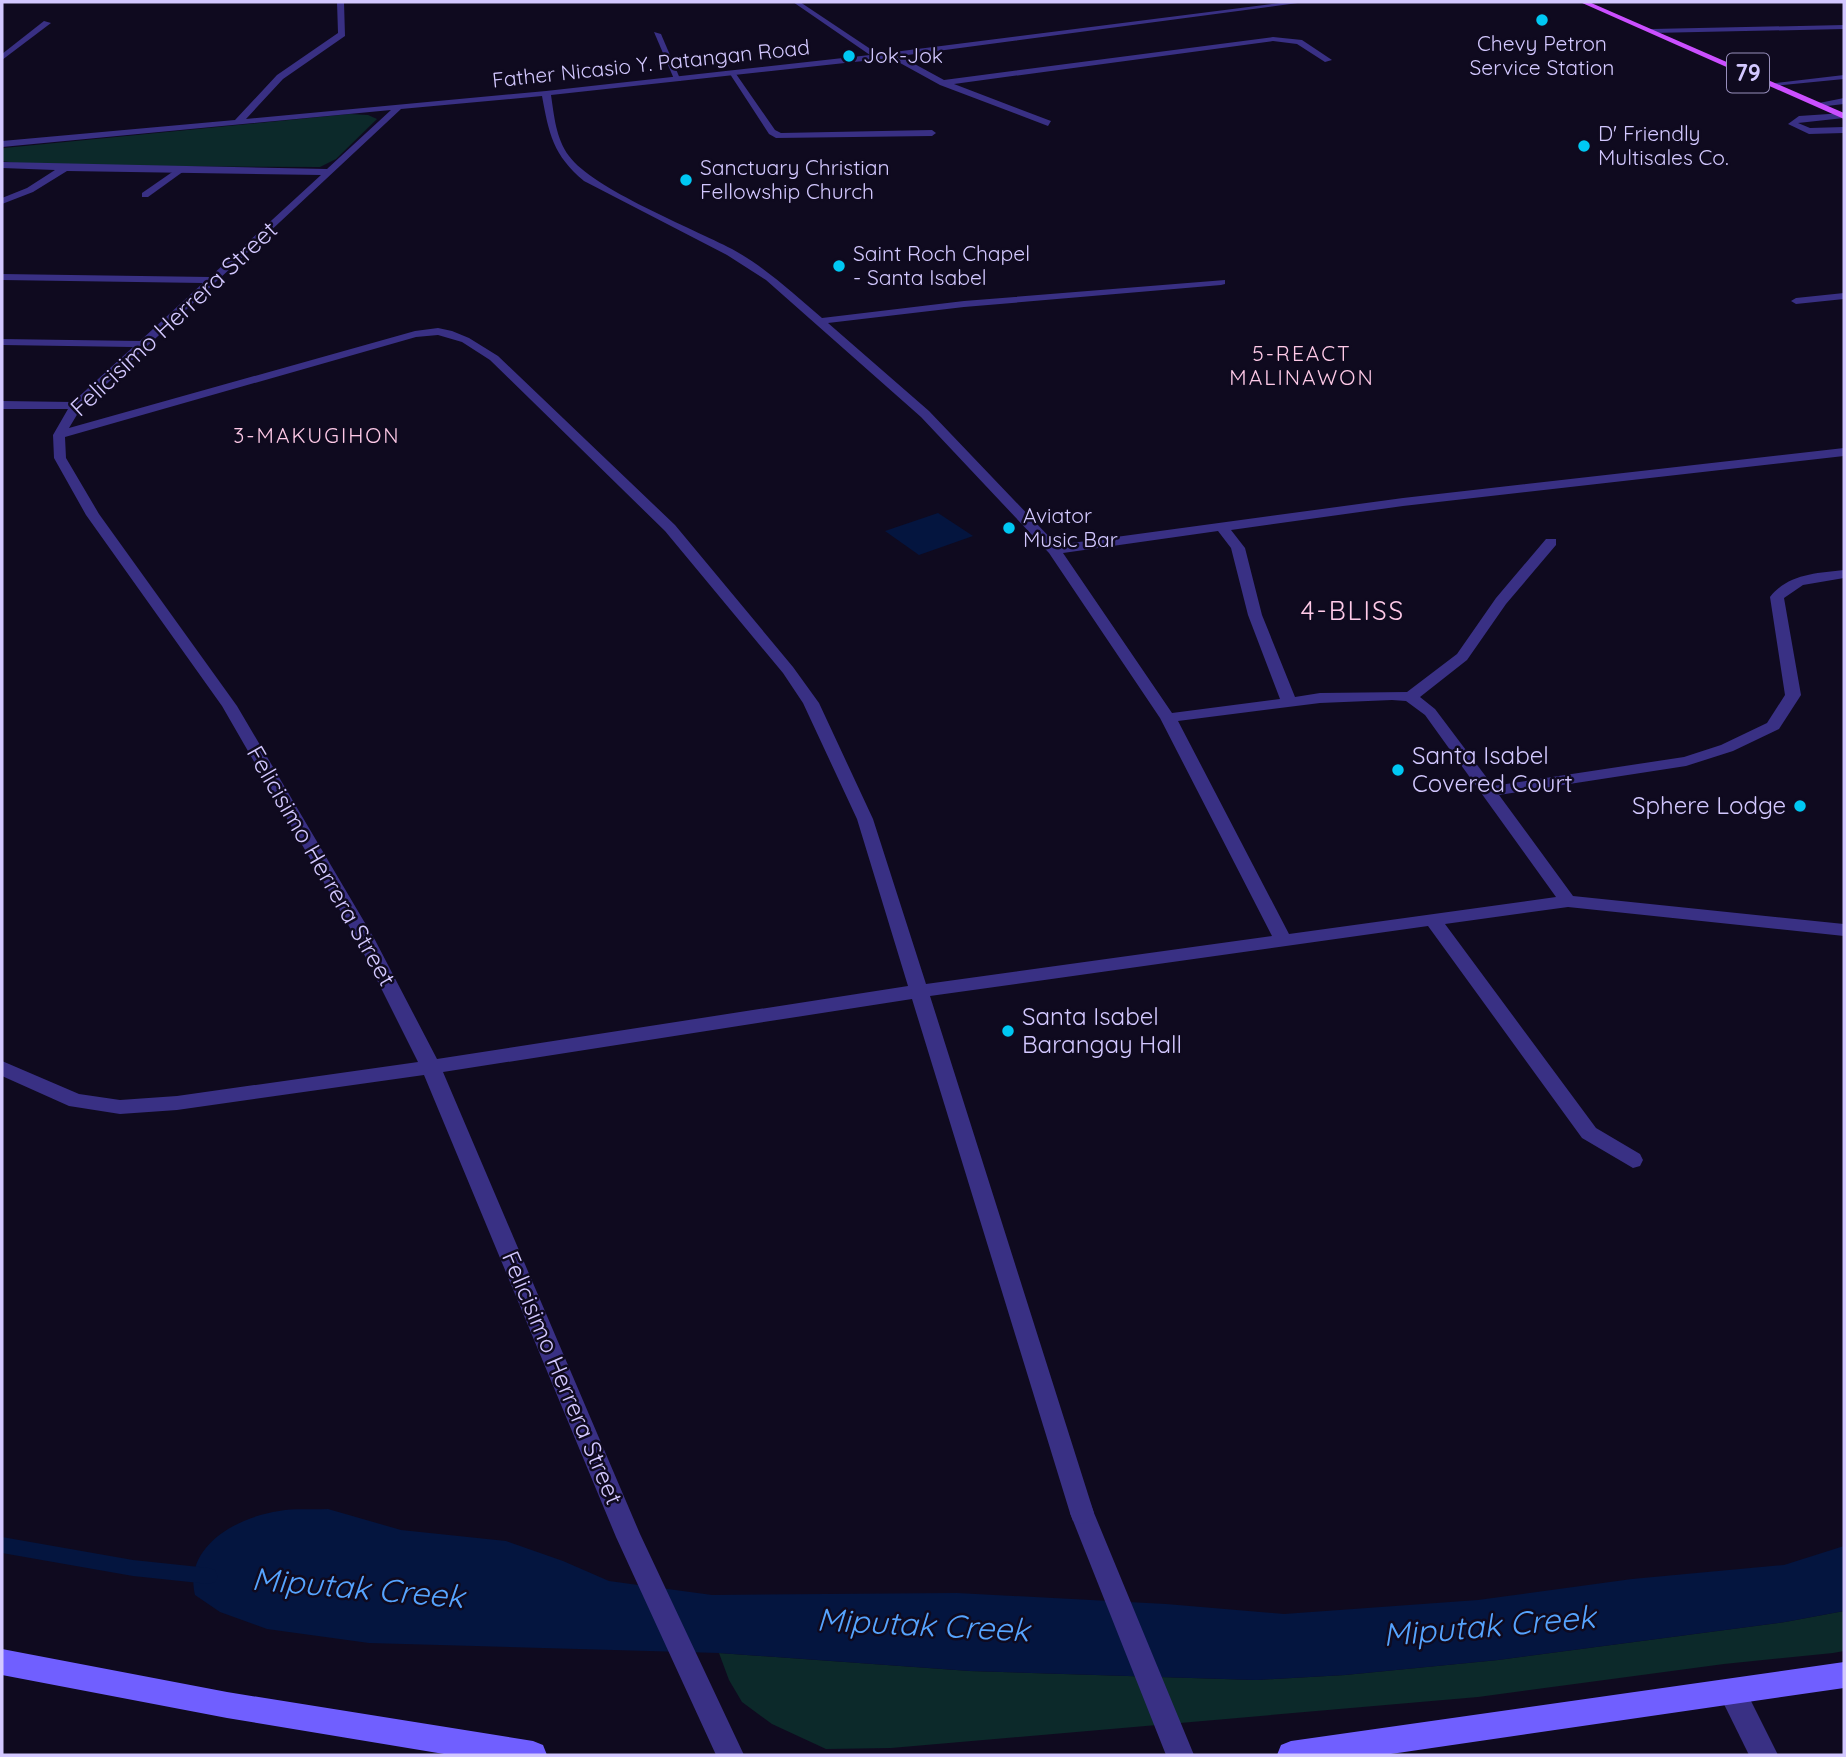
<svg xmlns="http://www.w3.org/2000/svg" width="1846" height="1757" viewBox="0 0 1846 1757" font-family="Quicksand,sans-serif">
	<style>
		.green { fill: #0c292a }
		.water { fill: #04153f }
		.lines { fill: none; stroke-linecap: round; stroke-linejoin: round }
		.stream { fill: #04153f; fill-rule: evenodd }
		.lane { fill: #393084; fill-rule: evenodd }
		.street { fill: #393084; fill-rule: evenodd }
		.secondary { fill: #705fff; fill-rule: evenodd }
		.primary { fill: #cb4fff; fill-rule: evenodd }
		.poi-dot { fill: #00c8f3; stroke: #0f0a1f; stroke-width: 2.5 }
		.labels { text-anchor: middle; stroke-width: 5; stroke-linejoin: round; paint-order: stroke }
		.far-poi-label { font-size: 21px; fill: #d3c8ff; stroke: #0f0a1f; text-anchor: start }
		.far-street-label { font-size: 21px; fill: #d3c8ff; stroke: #0f0a1f }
		.far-neighbourhood-label { font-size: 21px; letter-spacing: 2px; fill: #ffcae8; stroke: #0f0a1f }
		.shield { fill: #0f0a1f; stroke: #988fbc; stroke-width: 2 }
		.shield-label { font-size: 23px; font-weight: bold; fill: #d3c8ff }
		.street-label { font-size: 24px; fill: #d3c8ff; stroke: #0f0a1f }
		.poi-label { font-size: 24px; fill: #d3c8ff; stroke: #0f0a1f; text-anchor: start }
		.neighbourhood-label { font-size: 26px; letter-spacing: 2px; fill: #ffcae8; stroke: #0f0a1f }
		.near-water-label { font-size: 32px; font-style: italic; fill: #56a4ff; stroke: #0f0a1f }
	</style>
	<rect width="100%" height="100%" fill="#0f0a1f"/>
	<g class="green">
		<polygon points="350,114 368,115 377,119 336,159 320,167 140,166 23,164 2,161 2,149 4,148"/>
		<polygon points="1844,1611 1844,1651 1833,1653 1724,1664 1478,1697 891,1748 826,1749 772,1724 742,1702 729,1680 719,1653 970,1671 1256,1680 1345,1675 1498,1660 1785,1622"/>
	</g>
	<g class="water">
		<polygon points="938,513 973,536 919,555 885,531"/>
		<path d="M328,1509L401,1530L506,1541L563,1561L609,1581L712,1595L957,1593L1166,1604L1284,1614L1478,1600L1632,1579L1784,1565L1844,1546V1611L1785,1622L1498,1660L1345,1675L1256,1680L970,1671L719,1653L369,1643L267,1629L220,1612L195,1595C183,1546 238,1517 279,1511C295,1508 312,1510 328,1509Z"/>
	</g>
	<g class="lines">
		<polygon class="stream" points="2,1537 133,1560 209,1568 215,1570 218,1576 215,1582 209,1584 133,1576 2,1553"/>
		<g class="lane">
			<polygon points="44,21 51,23 2,60 2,54"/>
			<polygon points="654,32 661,34 681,81 674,79"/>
			<polygon points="728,71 734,71 775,130 781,133 932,130 936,133 932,136 776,138 769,134"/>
			<polygon points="1844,75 1844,79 1772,86 1768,84"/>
			<polygon points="1844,98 1844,104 1818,107 1814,104"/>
			<polygon points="1844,113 1844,118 1798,123 1810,128 1844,127 1844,133 1809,134 1788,124 1799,116"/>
			<polygon points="181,166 186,169 184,171 148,197 142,197 142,193"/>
			<polygon points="1082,1502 1091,1505 1094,1513 1194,1755 1166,1755 1070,1513 1073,1505"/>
			<polygon points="1732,1679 1742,1683 1778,1755 1749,1755 1718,1692 1722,1683"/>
		</g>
		<g class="street">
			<path d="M337,2H344L345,36L283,79L246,119L546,91L870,55L793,2H800L878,54L1287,2H1305L900,56L944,80L1273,37L1302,40L1332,60L1325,62L1297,44L1273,41L954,84L1051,121L1048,126L940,85L891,58L551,95C554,115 556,139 569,156C593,189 692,228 732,249C765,267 793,293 822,318L964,301L1225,280V284L1221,285L964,307L828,323L929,411L1057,545L1403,498L1844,448V456L1403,506L1231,530L1245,548L1262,615L1295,697L1320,693L1407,692L1457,654L1496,598L1546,539H1556V545L1506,604L1467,660L1420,697L1435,709L1493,786L1684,757L1721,745L1767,723L1785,695L1770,597C1788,574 1817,573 1844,570V578L1803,585L1784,598L1801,695L1779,729L1733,751L1686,766L1499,795L1573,896L1844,924V936L1568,907L1445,924L1596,1128L1640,1154L1643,1160L1640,1166L1633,1168L1582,1138L1428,926L930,996L1094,1513L1091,1521L1082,1524L1073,1521L1070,1513L912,999L443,1072L640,1534L744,1755H716L616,1537L424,1075L177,1110L120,1114L69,1106L2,1076V1061L79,1094L120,1100L177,1096L418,1062L357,940L222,706L86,515L54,458L53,435L68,409H2V401L73,402L133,347L2,345V339L140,341L203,283L2,280V274L210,277L321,175L67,171L33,192L2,204V198L27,188L55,170L2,168V162L327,169L391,110L2,147V141L235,120L277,75L338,33ZM542,96C549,134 553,155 584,181L727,255L766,280L921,417L1049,553L1160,718L1272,936L926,984L873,819L819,703L793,667L675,525L498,356L469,338L452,331L438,328L415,331L69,428L81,408L401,109ZM438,335L462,342L490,360L665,531L783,673L803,703L857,819L908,986L437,1059L375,940L237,706L99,514L66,458L65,437L416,337ZM1218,531L1231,548L1248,615L1280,699L1172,713L1063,553ZM1392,700L1406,701L1425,715L1556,897L1289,934L1178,721L1320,703Z"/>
			<polygon points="1844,25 1844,29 1652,33 1648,31 1652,29"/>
			<polygon points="1844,293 1844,299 1796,304 1791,301 1796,298"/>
		</g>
		<g class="secondary">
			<polygon points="2,1649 227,1692 533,1741 543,1745 547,1755 450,1755 227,1718 2,1675"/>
			<polygon points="1844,1662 1844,1688 1384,1755 1277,1755 1281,1745 1291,1741"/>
		</g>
		<polygon class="primary" points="1580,2 1589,2 1844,113 1844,119"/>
	</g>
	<g class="poi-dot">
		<circle cx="1542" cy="20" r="7"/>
		<circle cx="849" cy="56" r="7"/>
		<circle cx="1584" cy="146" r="7"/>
		<circle cx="686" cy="180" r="7"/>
		<circle cx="839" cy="266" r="7"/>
		<circle cx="1009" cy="528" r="7"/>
		<circle cx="1398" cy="770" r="7"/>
		<circle cx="1800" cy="806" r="7"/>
		<circle cx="1008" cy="1031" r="7"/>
	</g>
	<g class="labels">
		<g class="far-poi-label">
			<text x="1542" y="51" text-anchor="middle">Chevy Petron<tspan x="1542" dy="24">Service Station</tspan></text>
			<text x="863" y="63">Jok-Jok</text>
			<text x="1598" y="141">D' Friendly<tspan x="1598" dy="24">Multisales Co.</tspan></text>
			<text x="700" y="175">Sanctuary Christian<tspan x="700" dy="24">Fellowship Church</tspan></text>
			<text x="853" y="261">Saint Roch Chapel<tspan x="853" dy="24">- Santa Isabel</tspan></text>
			<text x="1023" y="523">Aviator<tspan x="1023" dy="24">Music Bar</tspan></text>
		</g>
		<g class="far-street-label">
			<text transform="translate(651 64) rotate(-6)" y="7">Father Nicasio Y. Patangan Road</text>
		</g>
		<g class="far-neighbourhood-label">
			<text x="1302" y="361">5-REACT<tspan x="1302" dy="24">MALINAWON</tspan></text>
			<text x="317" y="443">3-MAKUGIHON</text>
		</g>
		<rect class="shield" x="1727" y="53.5" width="42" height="39" rx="5"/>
		<g class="shield-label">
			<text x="1748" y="81">79</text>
		</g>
		<g class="street-label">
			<text transform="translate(174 319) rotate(-43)" y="8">Felicisimo Herrera Street</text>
			<text transform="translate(321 866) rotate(60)" y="8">Felicisimo Herrera Street</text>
			<text transform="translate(562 1378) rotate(67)" y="8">Felicisimo Herrera Street</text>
		</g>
		<g class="poi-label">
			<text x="1412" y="764">Santa Isabel<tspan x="1412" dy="28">Covered Court</tspan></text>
			<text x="1786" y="814" text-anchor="end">Sphere Lodge</text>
			<text x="1022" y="1025">Santa Isabel<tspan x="1022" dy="28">Barangay Hall</tspan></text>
		</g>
		<g class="neighbourhood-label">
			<text x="1353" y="620">4-BLISS</text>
		</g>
		<g class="near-water-label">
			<text transform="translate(358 1588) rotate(5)" y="11">Miputak Creek</text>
			<text transform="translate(923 1625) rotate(3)" y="11">Miputak Creek</text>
			<text transform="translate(1489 1626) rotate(-5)" y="11">Miputak Creek</text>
		</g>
	</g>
	<rect width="1846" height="1757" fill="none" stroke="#d3c8ff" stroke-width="7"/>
</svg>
